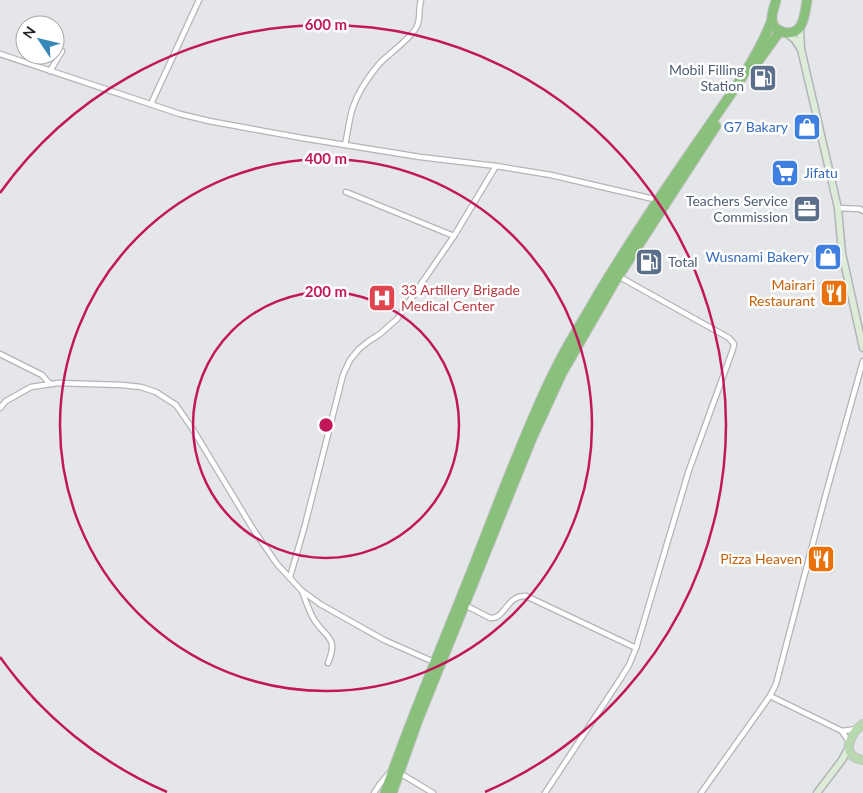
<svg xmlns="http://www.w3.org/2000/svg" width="863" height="793" viewBox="0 0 863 793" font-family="Lato,sans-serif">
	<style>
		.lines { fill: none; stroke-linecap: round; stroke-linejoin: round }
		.street-casing { stroke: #b3b4b7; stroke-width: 7 }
		.secondary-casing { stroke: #b3b4b7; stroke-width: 9 }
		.primary-casing { stroke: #c0c1c1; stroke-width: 10 }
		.highway-casing { stroke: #c0c1c1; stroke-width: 11 }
		.street { stroke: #fff; stroke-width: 4.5 }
		.secondary { stroke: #dcecd8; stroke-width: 6 }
		.primary { stroke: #b8d9b0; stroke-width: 8 }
		.highway { stroke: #89c07c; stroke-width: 9 }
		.ring { fill: none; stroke: #c2185b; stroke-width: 2.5 }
		.labels { text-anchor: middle; stroke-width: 5; stroke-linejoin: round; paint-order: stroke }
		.service-label { font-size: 14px; fill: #4e5e75; stroke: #fff; text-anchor: end }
		.shop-label { font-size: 14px; fill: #366cbe; stroke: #fff; text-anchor: end }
		.food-label { font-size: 14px; fill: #c56008; stroke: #fff; text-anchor: end }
		.health-label { font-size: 14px; fill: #be3a42; stroke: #fff; text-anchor: start }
		.centre { fill: #c2185b; stroke: #fff; stroke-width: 2.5 }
		.ring-label { font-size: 15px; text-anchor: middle; font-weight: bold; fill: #c2185b; stroke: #fff; stroke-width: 5; stroke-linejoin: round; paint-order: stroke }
	</style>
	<rect width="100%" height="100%" fill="#e5e6e9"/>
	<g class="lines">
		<g class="street-casing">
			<g id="street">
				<polyline points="0,54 180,114 209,121 302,138 420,157 496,166 551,175 658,200"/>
				<polyline points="50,71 62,51"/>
				<polyline points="151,104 199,0"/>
				<path d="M345,145C348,132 349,119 353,107C358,92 369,76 379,64C388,54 412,38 417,26C421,18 418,9 421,0"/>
				<polyline points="346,192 454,236"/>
				<polyline points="838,208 860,209 863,211"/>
				<polyline points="0,354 42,375 50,384"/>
				<polyline points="0,408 6,401 31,387 58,383 122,385 141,387 156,392 176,405 192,428 253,529 277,564 301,590 320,604 384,640 434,662"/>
				<polyline points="290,577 305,525 343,375 350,360 359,349 369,341 380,334 397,319 454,236 496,166"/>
				<path d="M302,591C306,601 309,612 315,621C326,638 339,637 328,663"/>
				<path d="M465,605L490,618C506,619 506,595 526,596L636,648"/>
				<polyline points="770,696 842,731 849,742"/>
				<polyline points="842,731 857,729"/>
				<polyline points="398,772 433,793"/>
				<polyline points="374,793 380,784 391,771"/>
				<polyline points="545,793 621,678 629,665 636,648 689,470 733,349 734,344 729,338 618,276"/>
				<polyline points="701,793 770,696 776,684 825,497 863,361"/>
			</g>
		</g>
		<g class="secondary-casing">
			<g id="secondary">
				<polyline points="800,27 801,49 838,208 842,253 863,348"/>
				<polyline points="787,33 795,40 800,48"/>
				<polyline points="817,793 842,760 849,747"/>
			</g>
		</g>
		<g class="primary-casing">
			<path id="primary" d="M863,724C850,734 839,756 863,760"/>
		</g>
		<g class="highway-casing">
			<g id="highway">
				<path d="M776,0C775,6 771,13 772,20C773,32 792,38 800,27C804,21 806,8 807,0"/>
				<polyline points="759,60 780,31"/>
				<path d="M385,793C411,717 443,644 472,570C497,507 521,441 550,380C561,357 573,336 586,315C619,257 657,201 695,146C722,106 754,66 772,20"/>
				<polyline points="392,793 418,720 532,438 562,373 614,283 716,126"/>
			</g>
		</g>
		<use href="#street" class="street"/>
		<use href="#secondary" class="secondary"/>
		<use href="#primary" class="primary"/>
		<use href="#highway" class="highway"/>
	</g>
	<g class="ring">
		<circle cx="326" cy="425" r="133"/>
		<circle cx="326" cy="425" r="266"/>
		<path d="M167 792A400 400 0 0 1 0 657M0 193A400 400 0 1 1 485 792"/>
	</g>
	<defs>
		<g id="fuel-square" transform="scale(1.4375)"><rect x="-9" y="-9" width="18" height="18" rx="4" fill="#5c6f8a" stroke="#fff"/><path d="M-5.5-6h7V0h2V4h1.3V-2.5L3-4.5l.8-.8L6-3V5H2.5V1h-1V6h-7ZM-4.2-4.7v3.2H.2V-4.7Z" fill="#fff"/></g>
		<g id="shop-square" transform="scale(1.4375)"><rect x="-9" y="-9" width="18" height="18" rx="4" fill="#3f7fe0" stroke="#fff"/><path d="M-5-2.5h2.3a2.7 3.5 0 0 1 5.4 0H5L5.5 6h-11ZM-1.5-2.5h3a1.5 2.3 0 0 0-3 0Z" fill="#fff"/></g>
		<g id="supermarket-square" transform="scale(1.4375)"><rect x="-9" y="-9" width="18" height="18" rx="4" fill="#3f7fe0" stroke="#fff"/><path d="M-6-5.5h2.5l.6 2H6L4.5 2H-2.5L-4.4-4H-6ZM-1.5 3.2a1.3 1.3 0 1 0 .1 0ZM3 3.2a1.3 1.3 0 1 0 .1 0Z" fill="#fff"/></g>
		<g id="office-square" transform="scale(1.4375)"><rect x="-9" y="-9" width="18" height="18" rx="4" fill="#5c6f8a" stroke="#fff"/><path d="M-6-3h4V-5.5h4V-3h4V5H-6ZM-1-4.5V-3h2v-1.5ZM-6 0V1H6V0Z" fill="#fff"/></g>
		<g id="restaurant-square" transform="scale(1.4375)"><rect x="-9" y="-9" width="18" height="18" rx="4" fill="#e8710a" stroke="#fff"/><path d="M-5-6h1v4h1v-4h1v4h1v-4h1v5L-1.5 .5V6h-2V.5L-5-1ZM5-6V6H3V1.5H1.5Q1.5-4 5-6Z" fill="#fff"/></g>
		<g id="hospital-square" transform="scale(1.4375)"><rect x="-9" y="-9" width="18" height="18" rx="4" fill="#e0444e" stroke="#fff"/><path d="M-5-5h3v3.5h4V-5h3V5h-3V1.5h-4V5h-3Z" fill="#fff"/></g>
	</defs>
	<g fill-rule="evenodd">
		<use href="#fuel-square" x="763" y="78"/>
		<use href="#shop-square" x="807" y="127"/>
		<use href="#supermarket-square" x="785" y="173"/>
		<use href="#office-square" x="807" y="209"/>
		<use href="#shop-square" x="828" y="257"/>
		<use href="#fuel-square" x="649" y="262"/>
		<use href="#restaurant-square" x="834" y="293"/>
		<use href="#hospital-square" x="382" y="298"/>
		<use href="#restaurant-square" x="821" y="559"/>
	</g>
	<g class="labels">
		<g class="service-label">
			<text x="744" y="75">Mobil Filling<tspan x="744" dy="16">Station</tspan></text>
			<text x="788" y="206">Teachers Service<tspan x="788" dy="16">Commission</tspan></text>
			<text x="668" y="267" text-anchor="start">Total</text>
		</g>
		<g class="shop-label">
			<text x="788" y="132">G7 Bakary</text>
			<text x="804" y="178" text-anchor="start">Jifatu</text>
			<text x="809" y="262">Wusnami Bakery</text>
		</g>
		<g class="food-label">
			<text x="815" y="290">Mairari<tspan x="815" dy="16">Restaurant</tspan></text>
			<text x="802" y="564">Pizza Heaven</text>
		</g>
		<g class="health-label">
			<text x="401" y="295">33 Artillery Brigade<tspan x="401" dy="16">Medical Center</tspan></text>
		</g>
	</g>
	<circle cx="326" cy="425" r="8" class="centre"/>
	<g class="ring-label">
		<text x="326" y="30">600 m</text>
		<text x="326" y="164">400 m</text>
		<text x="326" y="297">200 m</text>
	</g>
	<g transform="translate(40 40) rotate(305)"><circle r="24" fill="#ffffff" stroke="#a5a6a6"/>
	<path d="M0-4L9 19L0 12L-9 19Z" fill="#3686b8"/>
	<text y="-8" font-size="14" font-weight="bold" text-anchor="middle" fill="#1f2021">N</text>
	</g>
</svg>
